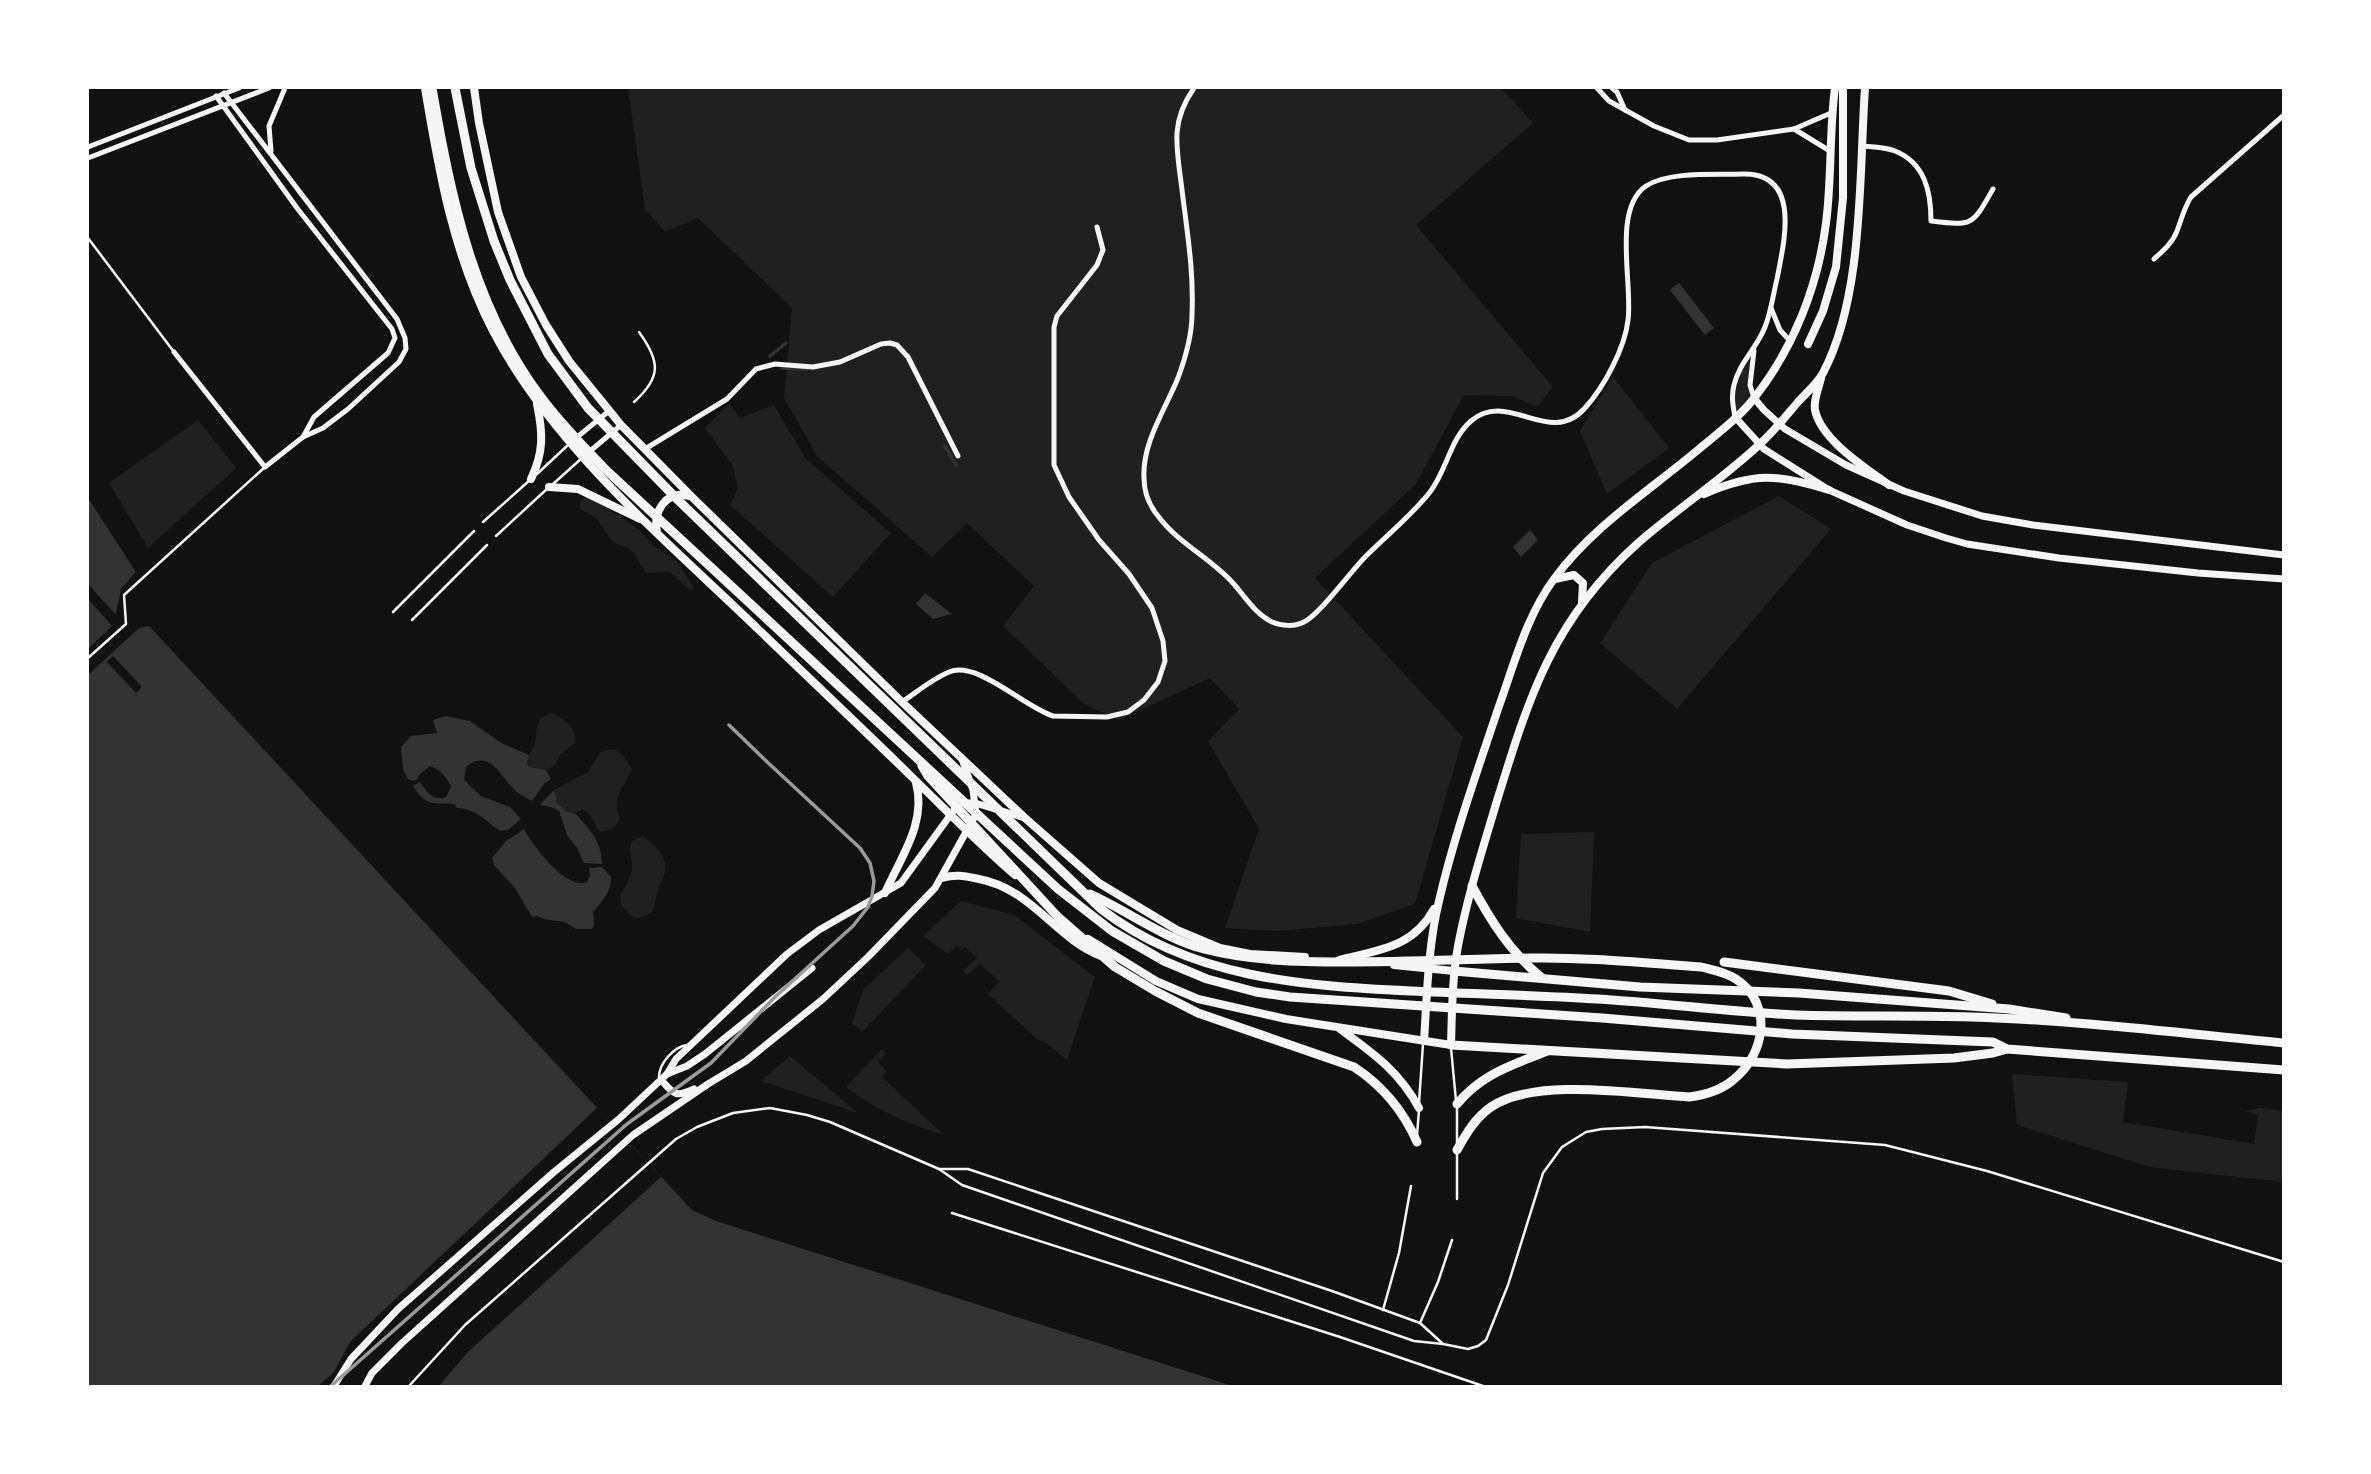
<svg xmlns="http://www.w3.org/2000/svg" width="2371" height="1474" viewBox="0 0 2371 1474" font-family="'Titillium Web',sans-serif">
	<style>
		.green { fill: #202020 }
		.water { fill: #333 }
		.pier { fill: #111 }
		.lines { fill: none; stroke-linecap: round; stroke-linejoin: round }
		.stream { stroke: #333; stroke-width: 3.5 }
		.service { stroke: #f5f5f5; stroke-width: 2.5 }
		.minor { stroke: #f5f5f5; stroke-width: 5 }
		.secondary { stroke: #f5f5f5; stroke-width: 7 }
		.primary { stroke: #f5f5f5; stroke-width: 8 }
		.trunk { stroke: #f5f5f5; stroke-width: 9 }
		.rail { stroke: #9a9a9a; stroke-width: 3.5 }
	</style>
	<rect width="100%" height="100%" fill="#111"/>
	<g class="green">
		<polygon points="628,88 1501,88 1533,123 1416,225 1553,387 1537,407 1511,396 1464,395 1416,484 1315,578 1463,737 1415,904 1357,924 1276,931 1225,928 1259,829 1208,741 1239,709 1210,678 1119,720 1084,704 1003,626 1034,586 967,523 932,557 817,456 784,398 792,308 698,218 665,232 645,209"/>
		<polygon points="1755,348 1750,378 1754,398 1735,417 1734,383"/>
		<polygon points="1613,377 1669,448 1607,494 1580,431"/>
		<polygon points="729,403 740,418 774,405 806,459 891,533 833,597 730,505 738,489 733,466 705,428"/>
		<polygon points="198,420 236,468 148,548 109,483"/>
		<polygon points="586,496 624,519 639,530 654,546 677,561 694,588 691,591 670,572 646,573 634,553 628,548 614,543 596,518 580,509 580,502"/>
		<polygon points="1779,496 1831,529 1677,709 1600,643 1652,563"/>
		<path d="M550,713C564,717 576,728 575,743L560,755L555,765L546,770L530,767L527,758C530,753 534,748 535,742C539,727 532,722 550,713Z"/>
		<path d="M613,749L623,755L632,769C623,791 611,794 620,820C614,829 610,832 599,831L590,815L583,809L575,813L567,812L555,801L557,799L554,790L588,772L600,752Z"/>
		<polygon points="1594,832 1590,932 1516,918 1521,834"/>
		<path d="M643,836C654,844 668,856 665,872C663,879 658,886 657,893C654,909 654,917 635,918C606,896 628,894 632,869C633,859 627,851 632,841Z"/>
		<polygon points="961,901 1014,915 1095,977 1067,1060 1045,1042 1038,1040 988,994 999,981 980,964 967,975 963,971 977,958 965,947 961,950 956,946 948,954 923,936"/>
		<polygon points="908,948 926,965 862,1032 852,1023 863,990"/>
		<path d="M882,1049L886,1053L878,1062L887,1071L882,1077L944,1135C906,1123 878,1111 846,1087Z"/>
		<polygon points="790,1056 858,1113 761,1081"/>
		<polygon points="2012,1074 2128,1082 2123,1122 2254,1144 2258,1115 2244,1111 2260,1108 2283,1111 2283,1182 2150,1167 2017,1125"/>
	</g>
	<g class="water">
		<polygon points="1679,283 1714,328 1705,335 1670,290"/>
		<polygon points="88,498 136,572 121,589 114,624 88,649"/>
		<polygon points="1530,530 1538,540 1521,557 1513,547"/>
		<polygon points="925,593 952,614 933,619 916,604"/>
		<polygon points="149,626 692,1210 716,1221 1233,1386 88,1386 88,675 139,628"/>
		<path d="M445,716L470,721L503,744L529,755L527,763L530,767L546,770L551,779L544,784L532,801C527,798 521,795 517,792C501,779 491,747 466,767L464,780L481,796L510,807L521,819L508,830L500,831C485,821 477,809 457,808L454,804C433,803 426,807 413,786L420,782C427,792 433,802 446,797L451,787C446,776 441,770 430,766L418,776L417,780L413,781L408,779L403,770L401,747L411,736L437,733L433,720Z"/>
		<path d="M554,790L557,799L555,801L567,812L575,813C589,829 602,841 602,864L584,863L577,848L567,835L559,811L551,807L540,805Z"/>
		<path d="M524,829C533,846 567,891 587,882L590,875L589,868L602,867L611,877C611,892 603,901 593,912L594,925L592,929H576L565,922L543,919L537,916L532,917L515,888L494,865L492,858L506,841Z"/>
	</g>
	<g class="pier">
		<polygon points="88,584 119,618 114,628 88,599"/>
		<polygon points="113,656 142,687 136,693 107,662"/>
		<polygon points="597,1108 661,1177 468,1352 439,1386 318,1386 334,1372 350,1342"/>
	</g>
	<g class="lines">
		<g class="stream">
			<polyline points="770,356 786,343"/>
			<polyline points="782,368 807,369"/>
			<polyline points="945,446 956,465"/>
		</g>
		<g class="service">
			<polyline points="88,238 174,352"/>
			<path d="M634,402C662,377 660,361 639,332"/>
			<polyline points="537,474 568,445"/>
			<polyline points="553,484 582,458"/>
			<polyline points="483,522 530,480"/>
			<polyline points="496,536 548,488"/>
			<polyline points="393,612 474,531"/>
			<polyline points="412,620 487,545"/>
			<polyline points="88,658 126,624 124,595 265,467"/>
			<polyline points="1451,1048 1456,1101"/>
			<path d="M659,1077C659,1063 674,1047 687,1045"/>
			<polyline points="1419,1103 1423,1044"/>
			<polyline points="1457,1107 1457,1143"/>
			<polyline points="1417,1135 1419,1110"/>
			<polyline points="939,1169 968,1169 1332,1291 1420,1323 1442,1343"/>
			<polyline points="1457,1199 1457,1153"/>
			<polyline points="952,1213 1340,1337 1483,1386"/>
			<polyline points="1383,1310 1399,1253 1411,1186"/>
			<polyline points="1420,1323 1438,1282 1452,1240"/>
			<polyline points="409,1386 465,1325 676,1139 697,1127 733,1113 770,1108 807,1115 830,1122 939,1169 962,1185 1414,1341 1443,1344 1468,1349 1478,1346 1486,1340 1508,1285 1543,1173 1562,1147 1586,1132 1602,1129 1645,1127 1885,1145 1987,1171 2284,1262"/>
		</g>
		<g class="minor">
			<path d="M1194,88C1185,101 1178,116 1177,133C1176,152 1180,172 1182,190C1187,231 1194,272 1192,314C1192,333 1185,359 1178,378C1165,410 1142,443 1144,478C1144,492 1149,505 1158,516C1177,542 1210,558 1232,582C1245,596 1254,613 1272,622C1281,626 1295,627 1304,622C1320,614 1351,571 1366,556C1387,535 1412,515 1430,492C1447,470 1450,439 1471,421C1508,389 1550,448 1585,408C1604,387 1625,348 1628,320C1633,284 1612,209 1646,186C1669,171 1716,175 1743,174C1802,173 1784,242 1777,279C1773,295 1771,312 1765,327C1757,348 1739,363 1734,385C1731,396 1733,406 1735,417"/>
			<polyline points="1597,88 1609,101 1654,126 1689,140 1717,140 1794,129 1831,113"/>
			<polyline points="1612,88 1617,92 1625,110"/>
			<polyline points="216,96 297,208 392,329 395,338 388,353 314,417 303,437"/>
			<polyline points="1794,129 1830,151"/>
			<path d="M1861,146C1872,147 1885,147 1895,151C1925,163 1931,192 1931,221C1973,226 1972,226 1993,189"/>
			<polyline points="88,147 239,88"/>
			<polyline points="271,151 269,126 285,88"/>
			<polyline points="88,158 269,88"/>
			<path d="M2154,259C2164,250 2173,242 2177,231C2182,218 2184,208 2191,197L2284,115"/>
			<polyline points="1771,308 1780,330 1791,342"/>
			<polyline points="1754,351 1750,385 1754,398"/>
			<polyline points="174,352 265,467 303,437 323,428 348,409 399,362 406,349 405,338 397,319 224,93"/>
			<polyline points="576,438 609,411"/>
			<polyline points="645,449 727,399 756,369 775,364 813,367 840,362 881,344 890,343 897,345 908,357 958,456"/>
			<polyline points="589,452 621,425"/>
			<path d="M902,702C917,692 932,679 949,672C977,660 1024,707 1053,716L1107,717L1128,712L1144,700L1158,682L1165,661L1163,641L1152,608L1129,574L1099,540L1069,497L1054,465V327L1057,316L1097,265L1103,250L1097,227"/>
		</g>
		<g class="secondary">
			<polyline points="1754,398 1764,410 1785,429 1846,465 1904,491 1982,516 2033,525 2284,555"/>
			<polyline points="1735,417 1764,449 1829,490 1907,525 1946,538 1967,544 2059,558 2198,573 2284,579"/>
			<polyline points="963,803 975,803 1025,818"/>
			<polyline points="667,1074 687,1066 705,1054 812,968"/>
			<path d="M661,1080C674,1094 675,1098 694,1089"/>
			<polyline points="334,1386 351,1359 398,1309 554,1172 619,1119 667,1074 676,1059 787,954 819,930 901,883 954,810"/>
			<polyline points="365,1386 372,1373 402,1343 633,1135 708,1084 746,1061 823,999 868,957 935,888 976,814 973,790 962,759"/>
		</g>
		<g class="primary">
			<path d="M425,88C439,172 453,254 493,331C553,447 666,540 759,630C811,680 864,730 915,780C948,812 980,845 1015,875"/>
			<polyline points="474,88 479,123 498,212 521,277 546,325 569,361 621,425 693,498 902,702 1025,818 1099,883 1177,930 1220,948 1250,954 1305,957"/>
			<polyline points="1808,344 1823,311 1836,267 1843,198 1843,88"/>
			<path d="M1821,378C1819,388 1813,400 1815,410C1821,440 1866,468 1889,485"/>
			<path d="M531,479C544,452 543,433 537,404"/>
			<polyline points="549,487 578,489 640,519"/>
			<path d="M1704,494C1754,472 1778,474 1829,490"/>
			<path d="M657,532C653,511 666,490 689,496"/>
			<polyline points="1555,579 1574,575 1583,583 1582,602"/>
			<path d="M942,878C956,874 964,876 979,879C1032,889 1056,939 1101,956"/>
			<path d="M885,893C900,858 927,823 916,783"/>
			<path d="M1088,939L1156,981L1198,999L1286,1019L1451,1045C1452,1012 1452,979 1458,946C1467,898 1482,851 1496,804C1529,697 1552,620 1638,543C1678,508 1723,479 1761,443C1775,430 1786,416 1798,402C1806,393 1817,384 1823,373C1864,296 1859,174 1865,88"/>
			<path d="M1339,960C1378,950 1413,948 1434,909"/>
			<polyline points="1394,965 1454,971"/>
			<path d="M1340,1029C1373,1053 1399,1071 1419,1108"/>
			<path d="M1424,1041C1427,995 1428,946 1439,901C1454,836 1477,772 1498,709C1514,665 1526,617 1554,579C1593,526 1649,491 1699,449C1718,433 1740,417 1755,397C1794,347 1818,286 1826,223C1832,178 1829,132 1835,88"/>
		</g>
		<g class="trunk">
			<path d="M432,88C451,197 473,307 541,397C560,423 583,446 605,469L1058,889L1112,931L1164,961L1207,979L1256,992L1290,997L1602,1018L1792,1034L1993,1042L2007,1049L2284,1070"/>
			<path d="M455,88L471,168L494,241L510,280L548,354L588,408L677,499L1101,909C1190,978 1303,986 1411,991C1473,994 1535,995 1598,999C1664,1003 1730,1012 1796,1015C1854,1017 1913,1015 1971,1017C2075,1020 2180,1033 2284,1043"/>
			<path d="M922,766L928,776L1058,917L1115,967L1155,991L1198,1013L1354,1067C1383,1086 1403,1110 1417,1142"/>
			<path d="M1472,886C1491,921 1510,952 1542,978"/>
			<path d="M1090,894C1128,911 1163,938 1204,949C1250,961 1298,962 1346,962C1408,962 1470,959 1531,958C1588,957 1644,963 1701,967C1713,970 1725,972 1736,979C1774,1004 1765,1055 1733,1080C1720,1091 1705,1095 1689,1097C1637,1094 1534,1077 1491,1107C1475,1118 1466,1134 1457,1150"/>
			<polyline points="1724,962 1949,991 1992,1004"/>
			<polyline points="1454,971 1640,987 1799,993 2009,1009 2066,1018"/>
			<polyline points="1451,1045 1787,1064 1954,1058 1993,1053 2007,1049"/>
			<path d="M1457,1104C1483,1073 1511,1066 1547,1051"/>
		</g>
		<polyline class="rail" points="331,1386 627,1124 711,1063 775,997 853,926 868,907 872,896 874,881 870,863 860,848 764,759 729,725"/>
	</g>
	<rect width="2371" height="1474" fill="none" stroke="#ffffff" stroke-width="178"/>
</svg>
